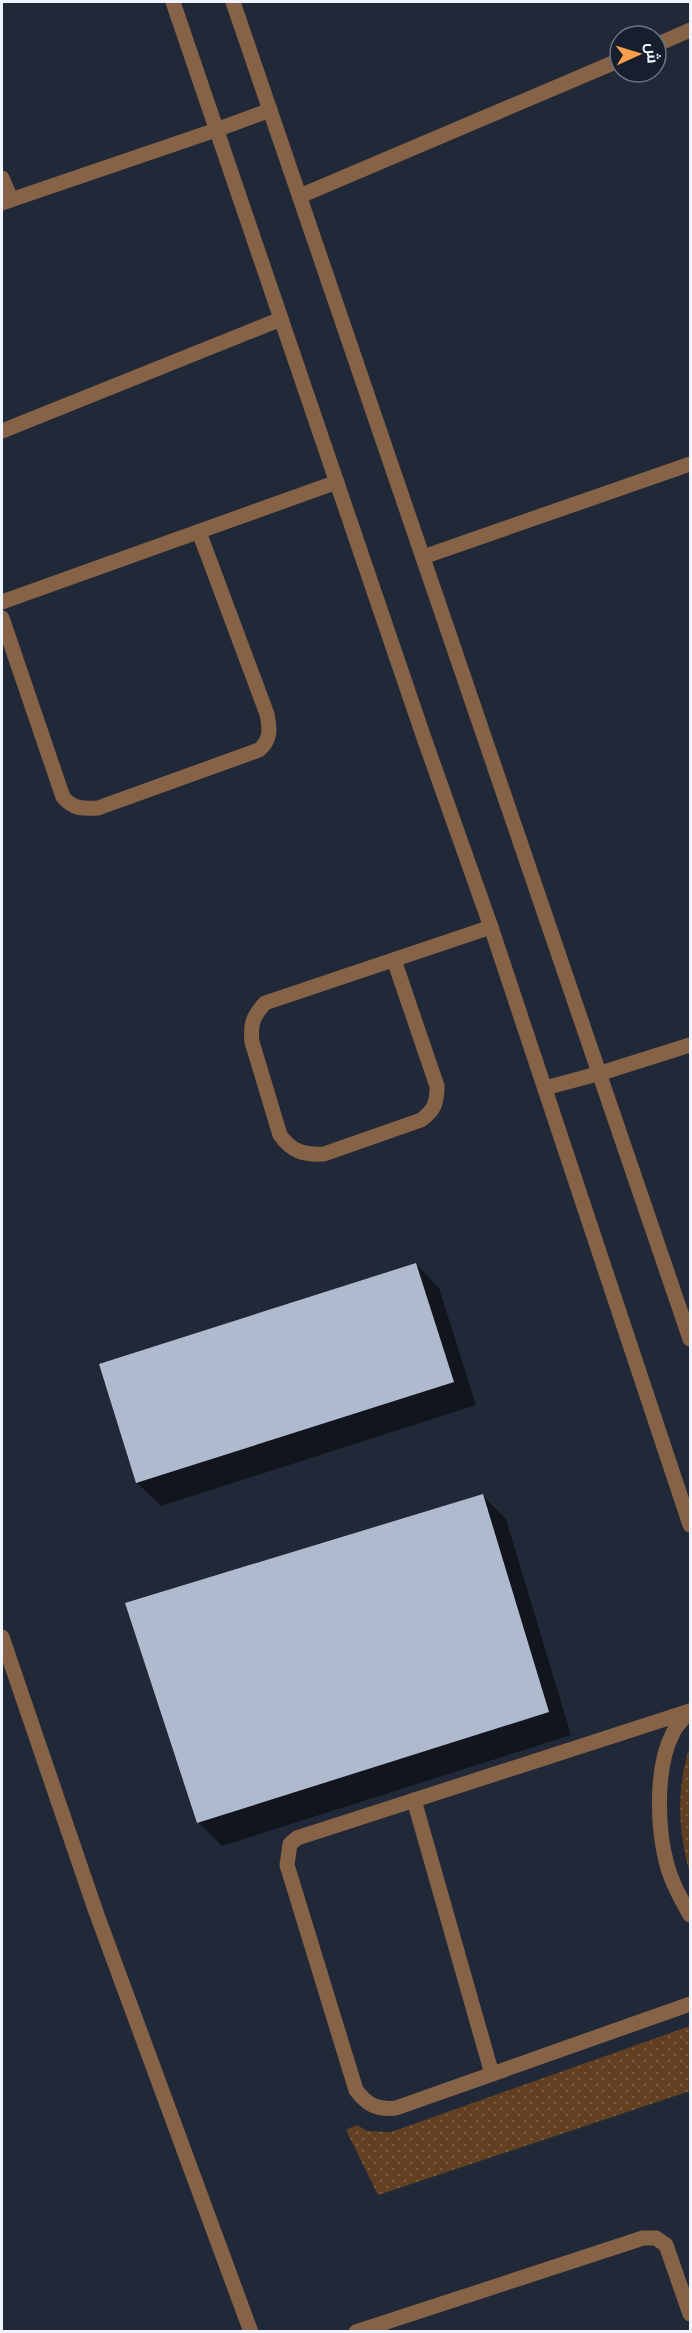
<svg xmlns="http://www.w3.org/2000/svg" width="692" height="2333" viewBox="0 0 692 2333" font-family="'Varela Round',Cairo,sans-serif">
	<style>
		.grass { fill: url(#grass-dots) }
		.shadow { fill: #0007 }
		.building { fill: #b0bace }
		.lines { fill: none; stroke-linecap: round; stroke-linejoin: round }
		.service { stroke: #866347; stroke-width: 15 }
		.minor { stroke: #866347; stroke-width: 15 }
	</style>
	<defs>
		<pattern id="grass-dots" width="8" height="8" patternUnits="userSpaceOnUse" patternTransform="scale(1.5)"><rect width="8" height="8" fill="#623f20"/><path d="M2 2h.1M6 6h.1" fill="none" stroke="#795b41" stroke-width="1.8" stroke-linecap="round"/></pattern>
	</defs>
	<rect width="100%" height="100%" fill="#212838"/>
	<g class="grass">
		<path d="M690,1746V1874C678,1832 676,1788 690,1746Z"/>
		<polygon points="690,2026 690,2091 378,2195 346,2130 357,2125 367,2131 391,2132"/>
	</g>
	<g class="shadow">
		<polygon points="416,1264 439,1288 476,1405 161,1506 137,1483"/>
		<polygon points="483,1496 506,1519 571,1735 222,1846 199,1823 127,1604"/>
	</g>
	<g class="building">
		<polygon points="416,1263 454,1382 136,1483 99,1364"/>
		<polygon points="483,1494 549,1712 197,1823 125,1603"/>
	</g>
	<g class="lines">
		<g class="service">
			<polyline points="656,45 690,30"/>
			<polyline points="2,178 11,199"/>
			<polyline points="300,196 620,60"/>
			<polyline points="2,203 216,130"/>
			<polyline points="2,431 281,319"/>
			<polyline points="423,557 690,464"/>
			<polyline points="2,602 337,482"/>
			<path d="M2,618L63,797C73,809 83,809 98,808L259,750C271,740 270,729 267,714L199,532"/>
			<path d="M394,960L437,1086C437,1102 435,1110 421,1120L324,1154C304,1155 292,1152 280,1135L252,1042C250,1024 253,1016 265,1003L491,927"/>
			<polyline points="601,1073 690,1045"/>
			<path d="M690,1711L297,1838L290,1844L287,1865L356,2090C367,2105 377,2110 396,2108L690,2004"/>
			<path d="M690,1711C685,1718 676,1725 673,1733C655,1767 657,1828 667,1865C672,1883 681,1899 690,1915"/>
			<polyline points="414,1800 492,2074"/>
			<polyline points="356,2332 643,2238 656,2238 666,2245 690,2314"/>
		</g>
		<g class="minor">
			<polyline points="173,2 424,738 491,927 690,1525"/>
			<polyline points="233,2 690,1339"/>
			<polyline points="216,130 270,110"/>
			<polyline points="545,1088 601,1073"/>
			<polyline points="2,1637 96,1912 251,2332"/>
		</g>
	</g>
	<rect width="692" height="2333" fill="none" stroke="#eff4ff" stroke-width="6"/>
	<g transform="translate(638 54) rotate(86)"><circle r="28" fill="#171e2d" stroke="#6d7481" stroke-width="1.5"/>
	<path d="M0-4.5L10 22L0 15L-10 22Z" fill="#f99f4d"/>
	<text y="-9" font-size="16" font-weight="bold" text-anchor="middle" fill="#eff4ff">ش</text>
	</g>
</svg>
